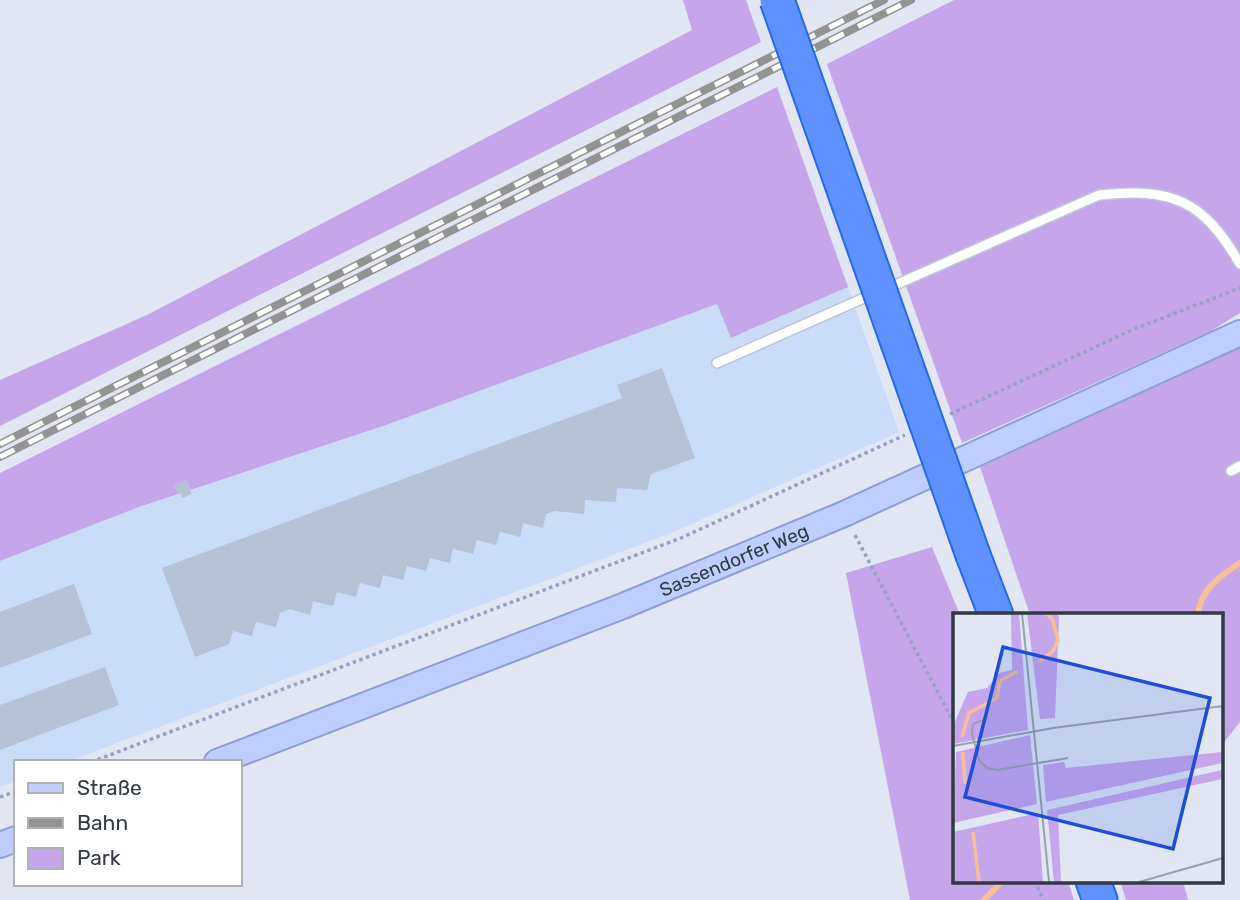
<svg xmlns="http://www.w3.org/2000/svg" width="1240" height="900" viewBox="0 0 1240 900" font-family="Rubik,sans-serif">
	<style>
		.commercial { fill: #cadcf7 }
		.green { fill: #c6a6eb }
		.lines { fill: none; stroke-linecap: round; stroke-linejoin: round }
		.stream { stroke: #f5bf97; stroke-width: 6 }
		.building { fill: #b6c2d4 }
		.lane-casing { stroke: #bdc6d9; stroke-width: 12 }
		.secondary-casing { stroke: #8d9fd6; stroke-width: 28 }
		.highway-casing { stroke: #256ae9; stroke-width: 37 }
		.path { stroke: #94a3c1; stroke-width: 3.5; stroke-dasharray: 3.5 3.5; stroke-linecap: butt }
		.lane { stroke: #fff; stroke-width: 9 }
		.secondary { stroke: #bfcdff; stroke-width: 24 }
		.highway { stroke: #6092ff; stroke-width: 33 }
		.rail-casing { stroke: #939393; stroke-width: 8 }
		.rail { stroke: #fff; stroke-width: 5; stroke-dasharray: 16; stroke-linecap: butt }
		.highway-bridge-casing { stroke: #256ae9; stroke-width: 37; stroke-linecap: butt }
		.highway-bridge { stroke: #6092ff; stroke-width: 33 }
		.labels { text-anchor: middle; stroke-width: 7; stroke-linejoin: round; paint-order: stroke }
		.street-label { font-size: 19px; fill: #323944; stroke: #fff }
		.inset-river { fill: none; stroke: #f5bf97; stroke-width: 3.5 }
		.inset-road { fill: none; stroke: #9ba1ac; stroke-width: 2 }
		.view { fill: #1d4ed8; fill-opacity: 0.15; stroke: #1d4ed8; stroke-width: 3.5 }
		.inset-edge { fill: none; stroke: #323944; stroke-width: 3.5 }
	</style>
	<rect width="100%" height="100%" fill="#e1e6f2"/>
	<polygon class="commercial" points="848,287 899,432 671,533 67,762 16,762 16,781 0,787 0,561 139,507 386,425 717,304 732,338"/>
	<g class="green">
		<polygon points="683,0 746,0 761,42 0,426 0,380 147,315 692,30"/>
		<polygon points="954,0 1240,0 1240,313 1211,331 962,443 827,64"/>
		<polygon points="777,87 848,287 731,338 717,304 386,425 139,507 0,561 0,473"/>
		<polygon points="1240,348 1240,722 1221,746 1221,615 1030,615 980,467"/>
		<polygon points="932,547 960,615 955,615 955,881 1068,881 1074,900 910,900 846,573"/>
		<polygon points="1120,881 1183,881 1188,900 1126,900"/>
	</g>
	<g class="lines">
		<g class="stream">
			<path d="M1198,615C1199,591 1221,575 1240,563"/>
			<polyline points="984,900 1002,881"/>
		</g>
	</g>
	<g class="building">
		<polygon points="662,368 695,458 651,474 647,490 617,488 616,502 585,500 584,514 555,511 546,514 543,528 523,523 520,537 500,532 496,545 477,540 473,554 453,549 450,563 430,558 426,571 407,566 403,580 383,575 380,588 360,583 356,597 337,592 333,606 313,601 310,615 290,609 280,613 276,627 256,622 252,636 233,631 229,644 195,657 162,568 622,398 617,385"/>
		<polygon points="187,480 192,494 182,498 180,492 177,493 174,485"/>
		<polygon points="74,584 92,634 0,668 0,612"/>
		<polygon points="105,667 119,705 0,750 0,705"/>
	</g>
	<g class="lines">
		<g class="lane-casing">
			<g id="lane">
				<path d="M886,289L1099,195C1172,187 1203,200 1240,264"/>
				<polyline points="717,363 873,294"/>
				<polyline points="1231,471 1240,466"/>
			</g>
		</g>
		<g class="secondary-casing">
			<g id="secondary">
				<path id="s1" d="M217,762L623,606L844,514L1240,333"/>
				<polyline points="0,845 16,839"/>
			</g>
		</g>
		<g class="highway-casing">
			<g id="highway">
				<polyline points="973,555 996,615"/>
				<polyline points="1093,881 1100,900"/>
			</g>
		</g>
		<g class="path">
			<polyline points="950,414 1134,329 1240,288"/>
			<polyline points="855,535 955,725"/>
			<polyline points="91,762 681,538 905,435"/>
			<polyline points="0,797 16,791"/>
			<polyline points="1034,881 1044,900"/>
		</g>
		<use href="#lane" class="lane"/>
		<use href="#secondary" class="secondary"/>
		<use href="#highway" class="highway"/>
		<g class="rail-casing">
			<g id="rail">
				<polyline points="0,444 884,0"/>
				<polyline points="0,457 911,0"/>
			</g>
		</g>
		<use href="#rail" class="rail"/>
		<g class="highway-bridge-casing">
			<polyline id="highway-bridge" points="777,0 973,555"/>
		</g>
		<use href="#highway-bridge" class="highway-bridge"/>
	</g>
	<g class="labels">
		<g class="street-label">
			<text dy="7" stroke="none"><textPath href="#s1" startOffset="555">Sassendorfer Weg</textPath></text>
		</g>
	</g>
	<g transform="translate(953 613)">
		<rect width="270" height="270" fill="#e1e6f2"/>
		<path d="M58,0H66L75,117L0,131V113L15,79L34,75L46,60L59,57ZM74,0H104L106,5L102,105L87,106ZM77,122L84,191L0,210L3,139ZM269,139V150L93,189L90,152L111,149L113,155ZM269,157V166L105,202L108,269H101L94,197ZM85,200L90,269H0V219Z" fill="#c6a6eb"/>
		<path class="inset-river" d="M86,49L100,38L105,27L99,5L92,0M9,124L16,100L44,85L47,68L65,58M10,139L12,171M20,219L26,269"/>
		<path class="inset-road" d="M69,0L96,269M33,106L20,111L19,121L26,147L34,155L44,157L115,145M0,133L100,115L270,93M186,269L270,245"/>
		<path class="view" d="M50,34L257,85L220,236L12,184Z"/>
		<rect width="270" height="270" class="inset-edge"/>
	</g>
	<rect x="14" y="760" width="228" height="126" fill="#ffffff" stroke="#adb0b4" stroke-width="2"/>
	<rect x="28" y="783" width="35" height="10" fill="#bfcdff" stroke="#adb0b4" stroke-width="2"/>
	<text x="77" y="795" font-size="21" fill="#323944">Straße</text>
	<rect x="28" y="818" width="35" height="10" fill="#939393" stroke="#adb0b4" stroke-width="2"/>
	<text x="77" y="830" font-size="21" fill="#323944">Bahn</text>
	<rect x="28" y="848" width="35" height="21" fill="#c6a6eb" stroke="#adb0b4" stroke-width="2"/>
	<text x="77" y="865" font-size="21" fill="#323944">Park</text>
</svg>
